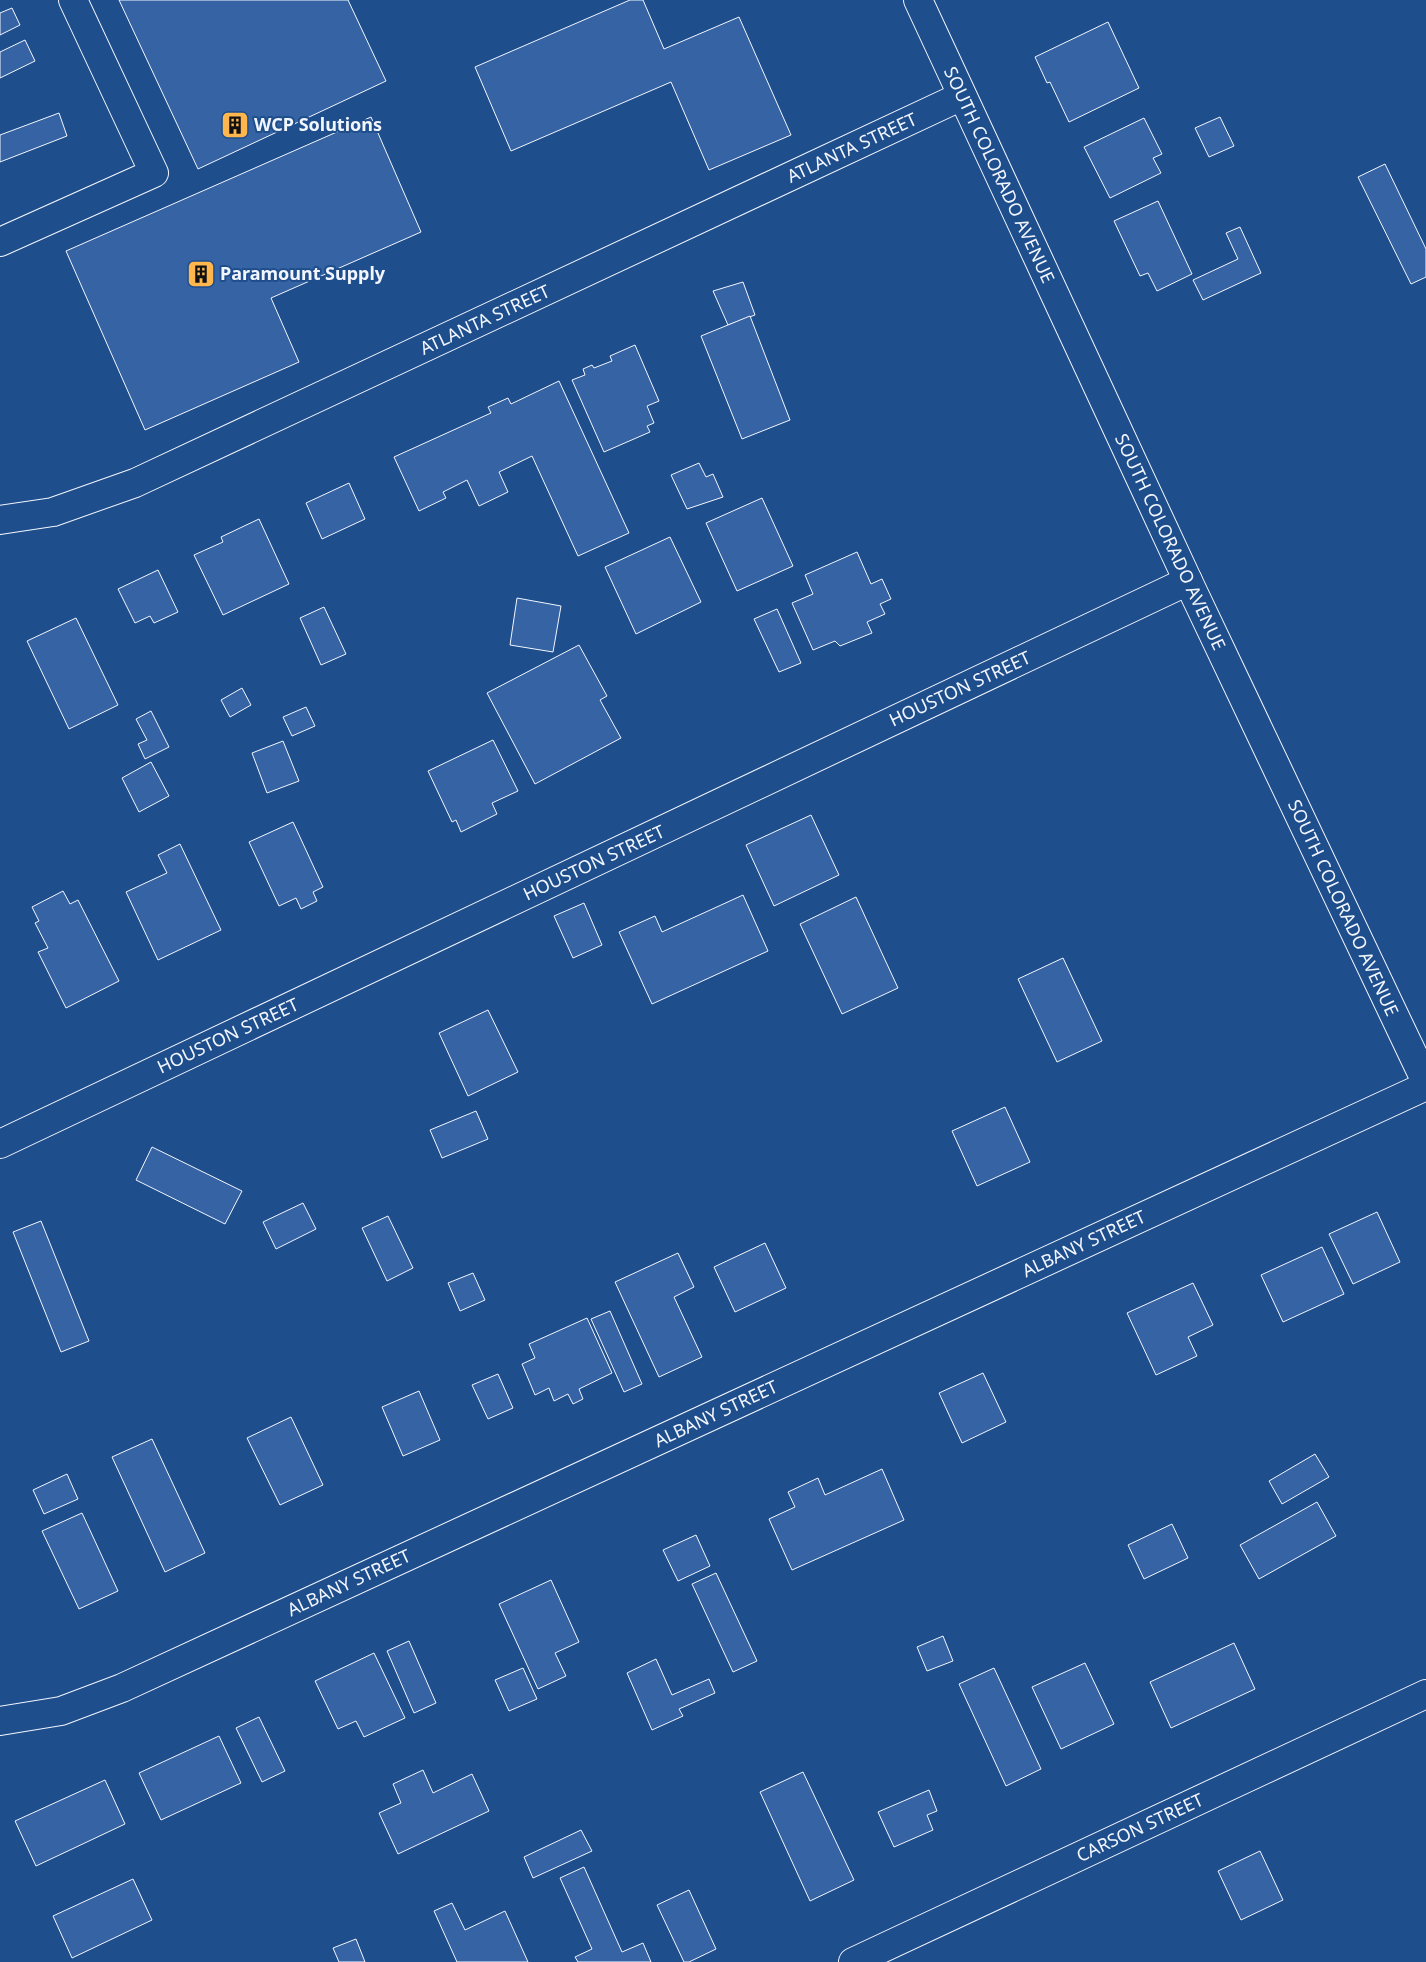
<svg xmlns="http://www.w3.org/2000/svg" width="1426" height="1962" viewBox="0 0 1426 1962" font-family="'Noto Sans',sans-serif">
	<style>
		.building { fill: #3563a3; stroke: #f2f6ff }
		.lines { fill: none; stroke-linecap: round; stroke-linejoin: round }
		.minor-casing { stroke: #f2f6ff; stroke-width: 30 }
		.minor { stroke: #1f4e8c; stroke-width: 28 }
		.labels { text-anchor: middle; stroke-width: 4; stroke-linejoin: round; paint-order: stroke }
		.poi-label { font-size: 18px; font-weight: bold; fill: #f2f6ff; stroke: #1f4e8c; text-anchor: start }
		.street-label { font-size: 18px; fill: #f2f6ff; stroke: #1f4e8c }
	</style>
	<rect width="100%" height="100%" fill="#1f4e8c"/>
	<g class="building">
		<polygon points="119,0 348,0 386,81 198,169"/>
		<polygon points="630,0 643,0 664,49 739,17 791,135 709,170 671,82 511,151 475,67"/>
		<polygon points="12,8 20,25 0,35 0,13"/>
		<polygon points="1108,22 1139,88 1069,122 1050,82 1047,83 1035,57"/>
		<polygon points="25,40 35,61 0,78 0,52"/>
		<polygon points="59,113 67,136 0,162 0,135"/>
		<polygon points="371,117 421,232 271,298 299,362 145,430 66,251"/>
		<polygon points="1220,117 1234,146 1209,157 1195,128"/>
		<polygon points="1144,118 1162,154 1153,158 1161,173 1110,198 1084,147"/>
		<polygon points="1385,164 1426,249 1426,277 1411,284 1358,177"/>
		<polygon points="1158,201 1192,274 1157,291 1148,273 1140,276 1114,221"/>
		<polygon points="1240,227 1261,273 1203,300 1193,280 1238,259 1226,233"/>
		<polygon points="743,282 755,315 728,325 713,291"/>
		<polygon points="750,316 790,420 742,439 701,336"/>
		<polygon points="635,345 659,401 647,406 654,423 647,426 650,432 604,452 572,380 585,375 583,369 592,365 594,368 612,361 610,356"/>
		<polygon points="559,381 629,533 578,556 532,456 499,472 508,492 479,506 467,480 443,492 446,498 419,511 394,457 491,413 488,407 508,398 511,404"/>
		<polygon points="699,463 706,477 713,474 723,497 687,509 671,475"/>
		<polygon points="349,483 365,519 322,539 306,503"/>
		<polygon points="762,498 793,566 737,591 706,523"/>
		<polygon points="259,519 289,584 223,615 194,555 223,542 221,537"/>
		<polygon points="670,537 701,602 636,634 605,567"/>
		<polygon points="857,552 871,584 882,579 891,599 880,604 885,614 867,622 872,633 840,646 835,641 813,650 792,603 813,594 805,575"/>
		<polygon points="158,570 178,612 154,623 150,616 135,623 118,589"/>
		<polygon points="517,598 561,606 553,652 510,645"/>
		<polygon points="324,607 346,654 321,665 300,618"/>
		<polygon points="777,609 801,663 779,672 754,619"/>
		<polygon points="76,618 118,705 69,729 27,641"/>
		<polygon points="579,645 607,696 600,700 621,738 535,784 487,693"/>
		<polygon points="242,688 251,705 230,717 221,700"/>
		<polygon points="306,707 315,726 292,736 283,717"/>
		<polygon points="151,711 169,747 145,759 138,744 147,740 136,719"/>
		<polygon points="493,740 518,791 492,803 497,814 461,832 456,820 452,822 428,771"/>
		<polygon points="283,741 299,781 267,793 252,753"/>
		<polygon points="151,762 169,796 139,812 122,778"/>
		<polygon points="811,815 839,875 774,906 746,845"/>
		<polygon points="293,822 323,887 313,892 317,901 301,909 296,898 279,906 249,842"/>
		<polygon points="180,844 221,930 158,960 126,892 167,873 158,855"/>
		<polygon points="63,891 70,904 78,900 119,981 66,1008 38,952 48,948 35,923 39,921 32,907"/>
		<polygon points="743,895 768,951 652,1004 619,932 655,916 662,932"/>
		<polygon points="856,897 898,988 842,1014 800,924"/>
		<polygon points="584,903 602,945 573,958 554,916"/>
		<polygon points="1063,958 1102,1041 1057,1062 1018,979"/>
		<polygon points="488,1010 518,1072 468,1096 439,1033"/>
		<polygon points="1005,1107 1030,1162 977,1186 952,1131"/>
		<polygon points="476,1111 488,1139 442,1158 430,1130"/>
		<polygon points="152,1147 242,1191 225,1224 136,1180"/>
		<polygon points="303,1203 316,1229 276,1249 263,1222"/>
		<polygon points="1377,1212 1400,1262 1353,1284 1329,1234"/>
		<polygon points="388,1216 413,1268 387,1281 362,1228"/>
		<polygon points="41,1221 89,1341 61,1352 13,1232"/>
		<polygon points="765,1243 786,1288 735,1312 714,1267"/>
		<polygon points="1322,1247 1344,1294 1283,1322 1261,1275"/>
		<polygon points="678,1253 694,1287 674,1297 702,1357 659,1377 615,1282"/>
		<polygon points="473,1273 485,1300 460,1311 448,1283"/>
		<polygon points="1193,1283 1213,1325 1188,1337 1197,1356 1156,1375 1127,1313"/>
		<polygon points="610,1311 642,1384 624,1392 591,1319"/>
		<polygon points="587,1318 612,1373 579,1389 583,1399 573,1404 568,1394 554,1401 549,1388 535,1395 522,1364 535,1358 529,1344"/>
		<polygon points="983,1373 1006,1422 962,1443 939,1393"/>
		<polygon points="498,1374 513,1408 488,1419 472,1385"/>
		<polygon points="419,1391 440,1440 403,1456 382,1407"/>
		<polygon points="291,1417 323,1485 280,1505 247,1438"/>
		<polygon points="152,1439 205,1553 165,1572 112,1457"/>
		<polygon points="1315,1454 1329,1477 1282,1504 1269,1481"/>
		<polygon points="882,1469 904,1520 792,1570 769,1519 795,1507 788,1492 818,1478 825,1495"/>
		<polygon points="67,1474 78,1499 44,1514 33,1490"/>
		<polygon points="1317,1502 1336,1536 1259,1579 1240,1545"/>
		<polygon points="82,1513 118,1591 79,1609 42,1531"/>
		<polygon points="1172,1524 1188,1558 1144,1579 1128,1545"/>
		<polygon points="696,1535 710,1566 678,1581 663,1550"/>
		<polygon points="716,1573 757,1661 733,1672 692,1584"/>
		<polygon points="551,1580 579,1642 555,1653 566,1676 538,1689 499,1604"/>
		<polygon points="943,1636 953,1661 927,1671 917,1647"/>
		<polygon points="409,1641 436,1703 414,1713 387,1651"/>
		<polygon points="1234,1643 1255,1689 1171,1728 1150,1682"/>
		<polygon points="374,1653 405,1718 364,1737 356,1721 338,1729 315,1681"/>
		<polygon points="656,1659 672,1695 709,1679 715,1693 679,1709 683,1716 652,1730 627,1673"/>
		<polygon points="1085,1663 1114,1724 1061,1749 1032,1687"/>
		<polygon points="523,1668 537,1699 509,1711 495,1680"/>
		<polygon points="994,1668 1041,1769 1006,1786 959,1684"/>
		<polygon points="259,1717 285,1771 262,1782 236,1728"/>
		<polygon points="219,1736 241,1783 161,1820 139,1773"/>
		<polygon points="423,1770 433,1793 472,1774 489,1811 398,1854 379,1813 401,1803 393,1784"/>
		<polygon points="803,1772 854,1880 810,1901 760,1792"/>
		<polygon points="105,1780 125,1824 36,1866 15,1821"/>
		<polygon points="929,1790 937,1811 927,1815 933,1830 894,1847 878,1812"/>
		<polygon points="581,1830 592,1851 533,1878 524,1857"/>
		<polygon points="1260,1851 1283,1900 1241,1920 1218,1871"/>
		<polygon points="584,1867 622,1952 643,1943 651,1962 578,1962 575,1957 592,1949 560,1878"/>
		<polygon points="133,1879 152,1920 72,1958 53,1916"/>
		<polygon points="689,1890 716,1949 689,1962 684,1962 657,1905"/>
		<polygon points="452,1903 465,1930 505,1911 528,1962 457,1962 434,1911"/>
		<polygon points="356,1939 365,1962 339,1962 333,1948"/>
	</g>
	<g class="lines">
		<g class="minor-casing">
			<g id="minor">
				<polyline points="918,0 1188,581 1426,1082"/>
				<polyline points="0,242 154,173 73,0"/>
				<polyline points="0,520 53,512 135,483 962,96"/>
				<polyline points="0,1144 1188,581"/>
				<polyline points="0,1721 61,1711 122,1688 1426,1086"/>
				<polyline points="853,1962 1426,1694"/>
			</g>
		</g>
		<use href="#minor" class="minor"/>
	</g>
	<defs>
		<g id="building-square" transform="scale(1.4375)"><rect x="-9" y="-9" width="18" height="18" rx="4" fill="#ffb74d" stroke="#1f4e8c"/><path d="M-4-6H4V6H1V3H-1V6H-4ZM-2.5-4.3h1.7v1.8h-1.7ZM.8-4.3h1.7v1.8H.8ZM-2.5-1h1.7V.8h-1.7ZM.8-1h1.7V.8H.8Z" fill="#111"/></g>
	</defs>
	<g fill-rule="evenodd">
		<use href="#building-square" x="235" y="125"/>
		<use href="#building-square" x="201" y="274"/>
	</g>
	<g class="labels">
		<g class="poi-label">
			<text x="254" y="131">WCP Solutions</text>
			<text x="220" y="280">Paramount Supply</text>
		</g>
		<g class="street-label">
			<text transform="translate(852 148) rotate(-25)" y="6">ATLANTA STREET</text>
			<text transform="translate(999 175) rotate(65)" y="6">SOUTH COLORADO AVENUE</text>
			<text transform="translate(485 320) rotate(-25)" y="6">ATLANTA STREET</text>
			<text transform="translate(1170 542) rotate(65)" y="6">SOUTH COLORADO AVENUE</text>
			<text transform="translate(960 689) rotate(-25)" y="6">HOUSTON STREET</text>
			<text transform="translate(594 863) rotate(-25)" y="6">HOUSTON STREET</text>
			<text transform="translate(1343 908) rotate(65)" y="6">SOUTH COLORADO AVENUE</text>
			<text transform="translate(228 1036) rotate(-25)" y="6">HOUSTON STREET</text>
			<text transform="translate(1084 1244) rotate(-25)" y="6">ALBANY STREET</text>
			<text transform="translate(716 1414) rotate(-25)" y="6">ALBANY STREET</text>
			<text transform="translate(349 1583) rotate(-25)" y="6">ALBANY STREET</text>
			<text transform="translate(1140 1828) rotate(-25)" y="6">CARSON STREET</text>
		</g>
	</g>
</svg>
